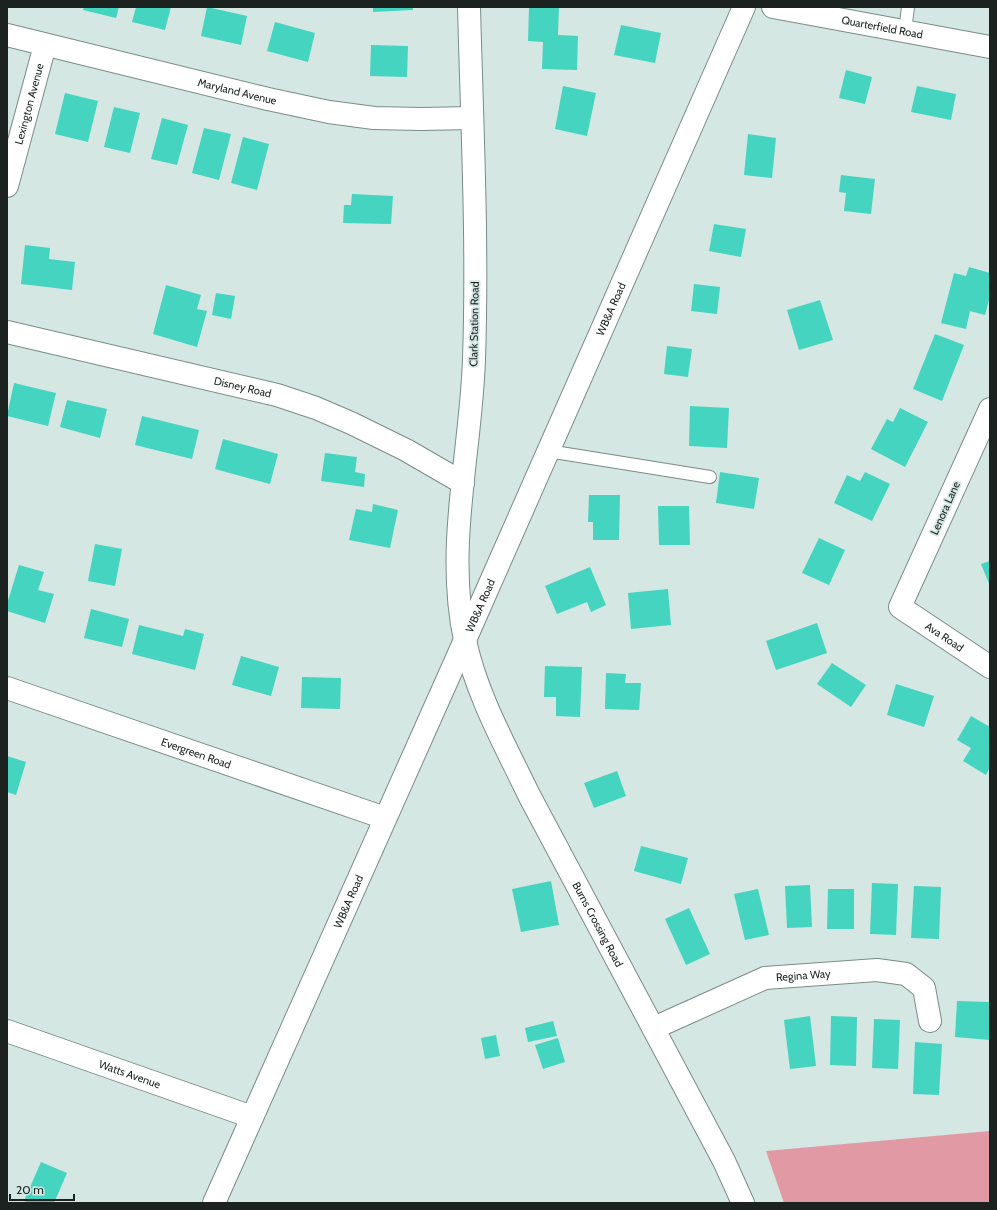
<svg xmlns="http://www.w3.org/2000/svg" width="997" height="1210" viewBox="0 0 997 1210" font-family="Cabin,sans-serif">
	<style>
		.green { fill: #e19aa3 }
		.building { fill: #44d4c0 }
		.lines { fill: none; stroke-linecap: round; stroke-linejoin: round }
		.service-casing { stroke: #7a8c88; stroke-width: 14 }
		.minor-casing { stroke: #7a8c88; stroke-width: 24 }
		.tertiary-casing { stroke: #7a8c88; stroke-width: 24 }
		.service { stroke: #fff; stroke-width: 12 }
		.minor { stroke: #fff; stroke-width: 22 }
		.tertiary { stroke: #fff; stroke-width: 22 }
		.labels { text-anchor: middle; stroke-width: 3.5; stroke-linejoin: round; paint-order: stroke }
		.street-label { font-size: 11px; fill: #1b2220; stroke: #d4e7e3 }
	</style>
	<rect width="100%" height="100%" fill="#d4e7e3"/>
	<polygon class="green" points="990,1131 990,1203 784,1203 766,1151"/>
	<g class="building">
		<polygon points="84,7 119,7 116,18 83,10"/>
		<polygon points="136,7 171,7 165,30 132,22"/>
		<polygon points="207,7 247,16 241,45 201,36"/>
		<polygon points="373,7 413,7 413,10 373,12"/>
		<polygon points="529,7 559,7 558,35 578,36 577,70 542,69 543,42 528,41"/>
		<polygon points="275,22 315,33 308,62 267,51"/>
		<polygon points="621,25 661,33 655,63 614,55"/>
		<polygon points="371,45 408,46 407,77 370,76"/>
		<polygon points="846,70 872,77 865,104 839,98"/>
		<polygon points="563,86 596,93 587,136 555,129"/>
		<polygon points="917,86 956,94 951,120 911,112"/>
		<polygon points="65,93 98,101 88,142 55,134"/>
		<polygon points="114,107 140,113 130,153 104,147"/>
		<polygon points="162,118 188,125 177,165 151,159"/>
		<polygon points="204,128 231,134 219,180 192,173"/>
		<polygon points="748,134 776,138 772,178 744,175"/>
		<polygon points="243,137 269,144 257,190 231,183"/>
		<polygon points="841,175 875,179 871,214 844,211 846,193 839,192"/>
		<polygon points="352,194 393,196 391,224 343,223 344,205 351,205"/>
		<polygon points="714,224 746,229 741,257 709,251"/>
		<polygon points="25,245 50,248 49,259 75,262 72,290 21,284"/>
		<polygon points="969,267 990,273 990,296 985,315 970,311 966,329 941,323 954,273 966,276"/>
		<polygon points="694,284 720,287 717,314 691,311"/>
		<polygon points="166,285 201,295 197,309 207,311 197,347 153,334"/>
		<polygon points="216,293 235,296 231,319 212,315"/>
		<polygon points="820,300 833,340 799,350 787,310"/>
		<polygon points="935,334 964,345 942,401 913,389"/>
		<polygon points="667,346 692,349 688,377 664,374"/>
		<polygon points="14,383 56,393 48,426 7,416"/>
		<polygon points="67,400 107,409 100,438 60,427"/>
		<polygon points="690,406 729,408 727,448 689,446"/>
		<polygon points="900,408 928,422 905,467 871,449 887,419 893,422"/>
		<polygon points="142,416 199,430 192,459 135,445"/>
		<polygon points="223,439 278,454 270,484 215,469"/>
		<polygon points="325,453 357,457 355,472 365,474 364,487 321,481"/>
		<polygon points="720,472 759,478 754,509 716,503"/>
		<polygon points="865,472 890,484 872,521 834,503 847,475 860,481"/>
		<polygon points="589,495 620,495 619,540 593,540 593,522 588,522"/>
		<polygon points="373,504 398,510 390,548 349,540 356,509 372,512"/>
		<polygon points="658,506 689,506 690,545 659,545"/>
		<polygon points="819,538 845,550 829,585 802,573"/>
		<polygon points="95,544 122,549 115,586 88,581"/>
		<polygon points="990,561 990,586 981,564"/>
		<polygon points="19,565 44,572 38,590 54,594 45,623 7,611 7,604"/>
		<polygon points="590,567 606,605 591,612 587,602 557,614 545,586"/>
		<polygon points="668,589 671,625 631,629 628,593"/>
		<polygon points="91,609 129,619 122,647 84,638"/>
		<polygon points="817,623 827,653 776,670 766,641"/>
		<polygon points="139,625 183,636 185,629 204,634 195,670 132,654"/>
		<polygon points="241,656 279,667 271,696 232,685"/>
		<polygon points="832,663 866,685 851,707 817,684"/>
		<polygon points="545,666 582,667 580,717 556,716 556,697 544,697"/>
		<polygon points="606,673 626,674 625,683 641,683 639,710 605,709"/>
		<polygon points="302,677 341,678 340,709 301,708"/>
		<polygon points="896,684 934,696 924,727 887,715"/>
		<polygon points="971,716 990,727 990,767 986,775 963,761 971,748 957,740"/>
		<polygon points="7,756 26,762 16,795 7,792"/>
		<polygon points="617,771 626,796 594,808 584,783"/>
		<polygon points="641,846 688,858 681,884 634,871"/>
		<polygon points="551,881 559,925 521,932 512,889"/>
		<polygon points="872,883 898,884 896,935 870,934"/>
		<polygon points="810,885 812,927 787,928 785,886"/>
		<polygon points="914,886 941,887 939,939 911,938"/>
		<polygon points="758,889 769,935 745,940 734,894"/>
		<polygon points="828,889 854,889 854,929 827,929"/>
		<polygon points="689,908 710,954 686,965 665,919"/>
		<polygon points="957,1001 990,1002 990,1040 955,1037"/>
		<polygon points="810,1016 816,1066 790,1069 784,1020"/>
		<polygon points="831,1016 857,1017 856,1066 830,1065"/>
		<polygon points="874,1019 900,1020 898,1069 872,1068"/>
		<polygon points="553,1021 557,1036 528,1042 525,1028"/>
		<polygon points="496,1035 500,1056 485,1059 481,1038"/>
		<polygon points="558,1038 565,1062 543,1069 535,1045"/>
		<polygon points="915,1042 942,1044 939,1095 913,1094"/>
		<polygon points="41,1162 67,1173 54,1203 29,1203 24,1201"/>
	</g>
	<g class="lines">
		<g class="service-casing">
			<g id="service">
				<polyline points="905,31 908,7"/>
				<polyline points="548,451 710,477"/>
			</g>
		</g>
		<g class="minor-casing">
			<g id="minor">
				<path id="s1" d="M7,35L268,99L329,112L374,118L421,119L472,118"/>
				<path id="s2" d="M7,186L45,45"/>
				<path id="s3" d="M7,332L277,395L316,408L351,423L406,450L463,483"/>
				<path id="s4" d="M990,409L900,607L990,667"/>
				<path id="s5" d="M7,688L385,818"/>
				<path id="s6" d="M654,1028L765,978L877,970L906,974L924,988L930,1021"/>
				<path id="s7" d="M7,1031L252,1117"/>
			</g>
		</g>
		<g class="tertiary-casing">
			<g id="tertiary">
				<path id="s8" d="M469,7C472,124 478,242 474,359C471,452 445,547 465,640C476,694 506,747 530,797L724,1161L743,1203"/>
				<path id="s9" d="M773,7L990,47"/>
				<path id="s10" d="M214,1203L465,640L744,7"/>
			</g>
		</g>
		<use href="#service" class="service"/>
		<use href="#minor" class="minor"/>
		<use href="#tertiary" class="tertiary"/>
	</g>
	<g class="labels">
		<g class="street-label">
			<text dy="4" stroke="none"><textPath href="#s9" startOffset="111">Quarterfield Road</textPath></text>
			<text dy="4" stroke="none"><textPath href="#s1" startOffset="237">Maryland Avenue</textPath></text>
			<text dy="4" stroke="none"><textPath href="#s2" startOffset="85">Lexington Avenue</textPath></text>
			<text dy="4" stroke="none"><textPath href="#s10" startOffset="978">WB&amp;A Road</textPath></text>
			<text transform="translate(474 324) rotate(-89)" y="4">Clark Station Road</text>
			<text dy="4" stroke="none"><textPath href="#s3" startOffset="242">Disney Road</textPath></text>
			<text transform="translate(945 508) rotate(-66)" y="4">Lenora Lane</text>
			<text dy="4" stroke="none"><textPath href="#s10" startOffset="654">WB&amp;A Road</textPath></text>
			<text dy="4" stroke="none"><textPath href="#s4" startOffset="271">Ava Road</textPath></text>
			<text dy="4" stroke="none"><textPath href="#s5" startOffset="200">Evergreen Road</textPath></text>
			<text dy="4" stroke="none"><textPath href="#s10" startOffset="330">WB&amp;A Road</textPath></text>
			<text dy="4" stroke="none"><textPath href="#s8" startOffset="949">Burns Crossing Road</textPath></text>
			<text dy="4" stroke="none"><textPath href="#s6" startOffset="160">Regina Way</textPath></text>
			<text dy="4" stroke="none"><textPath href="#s7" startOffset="130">Watts Avenue</textPath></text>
		</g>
	</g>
	<rect width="997" height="1210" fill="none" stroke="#1b2220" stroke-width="16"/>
	<path d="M10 1194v6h64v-6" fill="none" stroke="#1b2220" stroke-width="2"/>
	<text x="16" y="1194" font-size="12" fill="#1b2220" stroke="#d4e7e3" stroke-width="3" paint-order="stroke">20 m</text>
</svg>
